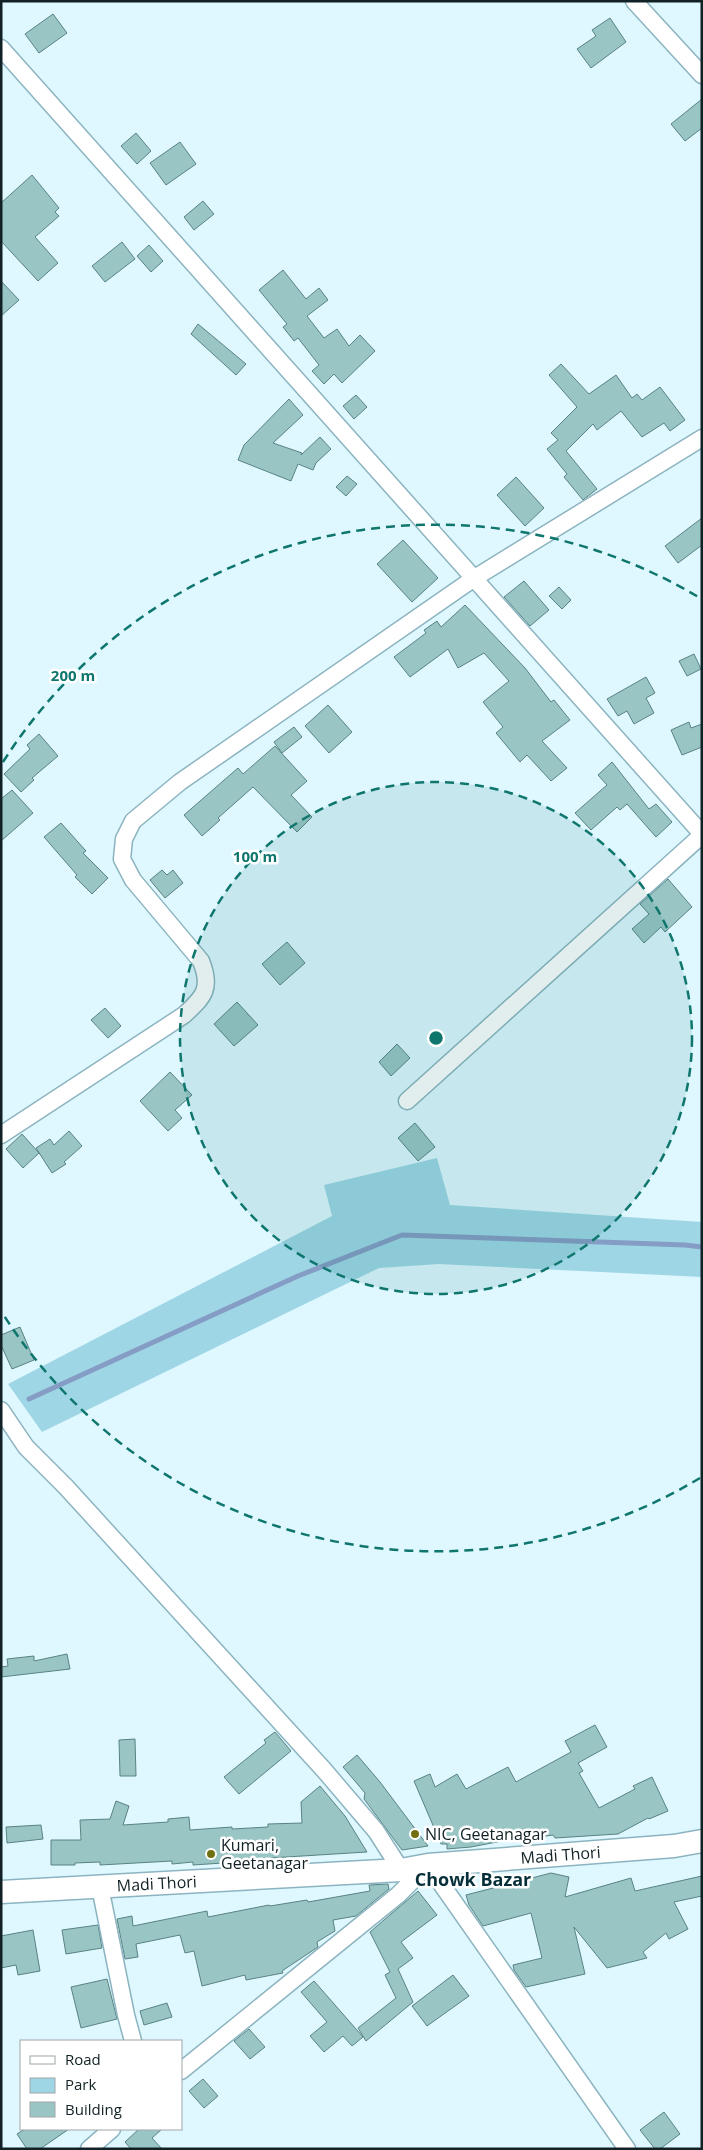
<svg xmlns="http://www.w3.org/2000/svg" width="703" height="2150" viewBox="0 0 703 2150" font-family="'Open Sans',sans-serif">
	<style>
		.green { fill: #9fd6e6 }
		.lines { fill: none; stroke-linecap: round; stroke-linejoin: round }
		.stream { stroke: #859cc5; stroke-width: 5 }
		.building { fill: #99c5c4; stroke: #598383 }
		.street-casing { stroke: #8cb4c0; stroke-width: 19 }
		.secondary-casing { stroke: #8cb4c0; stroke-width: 25 }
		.street { stroke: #fff; stroke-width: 16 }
		.secondary { stroke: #fff; stroke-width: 22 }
		.ring { fill: none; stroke: #0f766e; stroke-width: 2.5; stroke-dasharray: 9 6 }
		.poi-dot { fill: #707012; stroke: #fff; stroke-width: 2 }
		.labels { text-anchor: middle; stroke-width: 5; stroke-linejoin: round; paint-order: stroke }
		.poi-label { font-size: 16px; fill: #112126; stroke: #fff; text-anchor: start }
		.street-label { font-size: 16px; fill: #112126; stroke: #fff }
		.neighbourhood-label { font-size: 18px; font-weight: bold; fill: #072f39; stroke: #fff }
		.centre { fill: #0f766e; stroke: #fff; stroke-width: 2.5 }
		.ring-label { font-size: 15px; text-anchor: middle; font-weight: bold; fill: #0f766e; stroke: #fff; stroke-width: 5; stroke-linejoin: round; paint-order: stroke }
	</style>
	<rect width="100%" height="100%" fill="#dff8ff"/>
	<polygon class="green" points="437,1158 450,1205 702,1222 702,1277 439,1264 379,1268 42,1432 8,1384 332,1216 324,1185"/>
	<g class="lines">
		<polyline class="stream" points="29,1399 298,1276 402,1235 685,1245 702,1247"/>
	</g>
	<g class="building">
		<polygon points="53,14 67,33 39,53 25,34"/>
		<polygon points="610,18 626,42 591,68 577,49 596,36 592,30"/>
		<polygon points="702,99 702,128 685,141 671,124"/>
		<polygon points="136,133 151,151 137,164 121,146"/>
		<polygon points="180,142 196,164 166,185 150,163"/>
		<polygon points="32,175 59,208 55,212 59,216 35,237 58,263 38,281 1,241 1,203"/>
		<polygon points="203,201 214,214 194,230 184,217"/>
		<polygon points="122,242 135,259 105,282 92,266"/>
		<polygon points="149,245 163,261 151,272 137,256"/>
		<polygon points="283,270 306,299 319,288 328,300 307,316 324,338 337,329 349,346 360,335 375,351 342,383 334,374 324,384 312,371 319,365 298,338 294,341 283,327 287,324 259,290"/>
		<polygon points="1,281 19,300 1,316"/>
		<polygon points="198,324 246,364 236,375 191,334"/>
		<polygon points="561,364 589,394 616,375 632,398 637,394 642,400 660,387 685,420 670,431 664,423 642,437 621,411 597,430 593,424 566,451 597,489 583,500 564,477 567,474 547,449 558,440 551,433 577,407 549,375"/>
		<polygon points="356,395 367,407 354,419 343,406"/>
		<polygon points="289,399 303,415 273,443 302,453 301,455 320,437 331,449 316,463 313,470 298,464 291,481 238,460 244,445"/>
		<polygon points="347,476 357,484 346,496 336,487"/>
		<polygon points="516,477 544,508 525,526 497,495"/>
		<polygon points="702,518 702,545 678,563 665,546"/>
		<polygon points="403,540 438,578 412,602 377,564"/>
		<polygon points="524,581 549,610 530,626 504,597"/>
		<polygon points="559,587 571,600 562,609 549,596"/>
		<polygon points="465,605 525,668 551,702 554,700 570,720 542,741 567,768 551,781 527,755 520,762 496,733 503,727 483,702 509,681 484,653 458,668 448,649 410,677 394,657 426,633 424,630 437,621 441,627"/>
		<polygon points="694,654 701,669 687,676 679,661"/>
		<polygon points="646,677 655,693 646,698 654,713 634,724 627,711 618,716 607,699"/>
		<polygon points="328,705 352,732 329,753 305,726"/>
		<polygon points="689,722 691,728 702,724 702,747 682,755 671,730"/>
		<polygon points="294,727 302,737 282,753 274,742"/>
		<polygon points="39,734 58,756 32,778 34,780 21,792 4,774 30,749 27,745"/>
		<polygon points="275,746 307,781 291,795 312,817 297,832 253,787 218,818 220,820 202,836 184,815 238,768 243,774"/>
		<polygon points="612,762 649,809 656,804 672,822 656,837 627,804 620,810 617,807 591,830 575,813 607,785 598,775"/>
		<polygon points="12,790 33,813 1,841 1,799"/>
		<polygon points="61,823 86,851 83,853 108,878 92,894 75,877 77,875 44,837"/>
		<polygon points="162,870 167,875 173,870 183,883 165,898 150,880"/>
		<polygon points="668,879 692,907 665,932 661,927 644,943 632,929 649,914 640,904"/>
		<polygon points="287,942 305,963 280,985 262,964"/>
		<polygon points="237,1002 258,1025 234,1046 214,1024"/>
		<polygon points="105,1008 121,1026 108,1038 91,1020"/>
		<polygon points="397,1044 410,1058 391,1076 379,1062"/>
		<polygon points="170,1072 192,1095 175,1110 182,1118 168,1131 140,1101"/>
		<polygon points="415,1123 435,1147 418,1161 398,1138"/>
		<polygon points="69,1131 82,1146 64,1162 66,1164 52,1173 36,1148 50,1139 54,1145"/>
		<polygon points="22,1134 39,1153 23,1168 6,1149"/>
		<polygon points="20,1327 34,1360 12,1369 1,1345 1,1335"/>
		<polygon points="67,1654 70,1669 1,1677 1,1667 8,1666 7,1659 34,1656 34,1661"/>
		<polygon points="595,1725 607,1747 578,1763 583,1771 579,1773 599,1808 635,1789 633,1786 652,1777 668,1811 649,1819 648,1818 618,1834 555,1838 553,1835 519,1840 518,1838 471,1847 447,1849 447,1844 441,1844 414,1781 430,1774 435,1787 457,1774 466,1789 508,1767 516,1782 571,1752 565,1741"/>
		<polygon points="275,1732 291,1751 239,1794 224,1777 266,1743 264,1740"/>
		<polygon points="135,1739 136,1776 120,1776 119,1740"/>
		<polygon points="357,1755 380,1782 428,1846 402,1850 364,1799 365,1793 343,1767"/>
		<polygon points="320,1786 345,1816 367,1852 270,1858 270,1861 253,1862 253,1861 193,1865 193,1862 172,1864 172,1861 100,1865 100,1862 75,1863 75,1865 51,1865 51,1840 81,1840 80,1820 110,1819 116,1801 129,1806 123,1825 168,1822 168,1819 189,1817 190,1830 232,1827 232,1829 268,1827 268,1824 302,1823 301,1802"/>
		<polygon points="41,1825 43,1839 7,1843 6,1827"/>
		<polygon points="551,1873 569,1877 565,1897 631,1878 635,1891 702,1876 702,1896 674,1902 688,1929 669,1939 666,1933 643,1952 647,1958 607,1968 574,1927 585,1974 526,1987 514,1970 513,1965 542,1958 531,1913 483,1926 469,1905 466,1895"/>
		<polygon points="388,1884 389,1889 356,1916 333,1920 335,1931 317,1942 318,1947 282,1971 283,1973 246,1980 245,1975 202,1986 194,1951 185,1953 180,1935 136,1944 138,1957 125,1959 117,1919 132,1916 133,1926 207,1911 208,1917 269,1905 270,1906 307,1900 308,1902 370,1891 369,1885"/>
		<polygon points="418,1891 437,1915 401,1942 413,1958 398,1969 413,2002 366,2041 358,2028 396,1998 385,1975 390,1972 370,1932"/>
		<polygon points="98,1925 102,1948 66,1954 62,1930"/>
		<polygon points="33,1930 40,1971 18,1975 16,1965 1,1968 1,1936"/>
		<polygon points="453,1975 469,1996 427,2026 412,2006"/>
		<polygon points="107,1979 117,2019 81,2028 71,1987"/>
		<polygon points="314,1981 363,2037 352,2046 343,2036 324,2052 310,2036 327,2022 301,1992"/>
		<polygon points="167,2003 172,2017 144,2025 140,2011"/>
		<polygon points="249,2029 265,2047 250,2059 234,2041"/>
		<polygon points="203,2079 218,2096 204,2108 189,2091"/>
		<polygon points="664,2112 680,2134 660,2149 655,2149 640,2130"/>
		<polygon points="25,2129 69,2129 40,2149 27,2149 17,2134"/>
		<polygon points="139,2129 162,2129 152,2138 162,2149 131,2149 125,2142"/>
	</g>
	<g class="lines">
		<g class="street-casing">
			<g id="street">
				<polyline points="634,1 702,75"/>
				<polyline points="1,48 702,834"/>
				<polyline points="407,1101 702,835"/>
				<path d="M1,1135L184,1015C204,997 212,988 201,961L133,880L122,859L124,839L133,821L180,782L473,579L702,438"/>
				<polyline points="1,1410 26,1447 66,1487 324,1770 376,1831 401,1870"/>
				<polyline points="100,1887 126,2015 133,2041"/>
				<polyline points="181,2071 398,1895 428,1865 627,2149"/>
				<polyline points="89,2149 112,2129"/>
			</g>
		</g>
		<g class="secondary-casing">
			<g id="secondary">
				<path id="s1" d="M1,1892L401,1870L428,1865L674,1846L702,1841"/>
			</g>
		</g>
		<use href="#street" class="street"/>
		<use href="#secondary" class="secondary"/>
	</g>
	<circle cx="436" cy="1038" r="256" fill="#0f766e" fill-opacity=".12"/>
	<g class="ring">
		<circle cx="436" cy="1038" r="256"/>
		<path d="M700 1478A513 513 0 0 1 3 1314M3 762A513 513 0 0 1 700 598"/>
	</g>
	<g class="poi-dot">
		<circle cx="415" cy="1834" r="5"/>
		<circle cx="211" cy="1854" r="5"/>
	</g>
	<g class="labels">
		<g class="poi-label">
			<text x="425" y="1840">NIC, Geetanagar</text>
			<text x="221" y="1851">Kumari,<tspan x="221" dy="18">Geetanagar</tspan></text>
		</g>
		<g class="street-label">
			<text dy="6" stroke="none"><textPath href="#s1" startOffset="561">Madi Thori</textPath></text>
			<text dy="6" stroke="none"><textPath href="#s1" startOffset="156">Madi Thori</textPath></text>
		</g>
		<g class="neighbourhood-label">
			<text x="473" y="1886">Chowk Bazar</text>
		</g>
	</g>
	<circle cx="436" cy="1038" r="8" class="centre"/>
	<g class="ring-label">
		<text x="73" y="681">200 m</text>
		<text x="255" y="862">100 m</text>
	</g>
	<rect width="703" height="2150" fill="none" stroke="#112126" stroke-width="5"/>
	<rect x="20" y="2040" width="162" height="90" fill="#ffffff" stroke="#a0a6a8"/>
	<rect x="30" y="2056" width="25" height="8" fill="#ffffff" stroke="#a0a6a8"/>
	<text x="65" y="2065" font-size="15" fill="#112126">Road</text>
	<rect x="30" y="2078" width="25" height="15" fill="#9fd6e6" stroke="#a0a6a8"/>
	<text x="65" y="2090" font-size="15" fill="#112126">Park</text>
	<rect x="30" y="2102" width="25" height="15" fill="#99c5c4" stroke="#a0a6a8"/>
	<text x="65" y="2115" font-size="15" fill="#112126">Building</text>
</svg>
